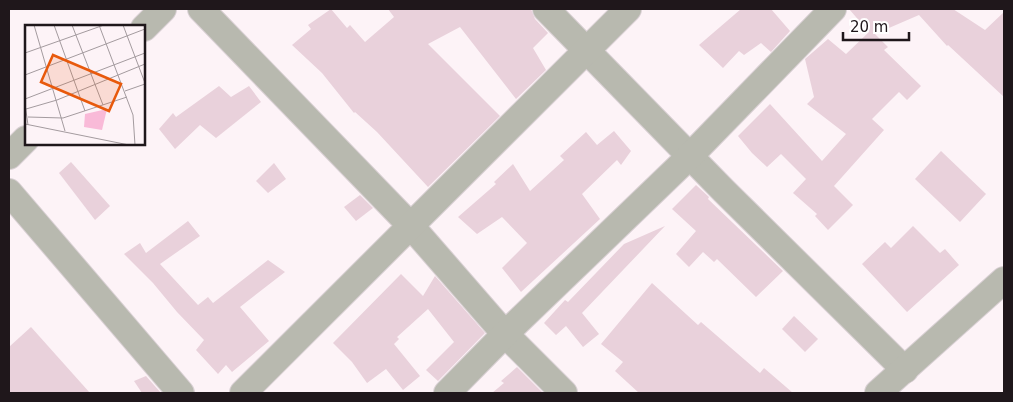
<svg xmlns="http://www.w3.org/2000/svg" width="1013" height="402" viewBox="0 0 1013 402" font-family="'DejaVu Sans',sans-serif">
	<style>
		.building { fill: #e9d1db }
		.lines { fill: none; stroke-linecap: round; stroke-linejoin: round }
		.street-casing { stroke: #d9d0d4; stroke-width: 28 }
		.street { stroke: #b8b9af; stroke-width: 26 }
		.inset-road { fill: none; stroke: #a49b9f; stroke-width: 1 }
		.view { fill: #e8590c; fill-opacity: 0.15; stroke: #e8590c; stroke-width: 2.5 }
		.inset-edge { fill: none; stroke: #1f171b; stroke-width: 2.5 }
	</style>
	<rect width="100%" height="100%" fill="#fdf3f7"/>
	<g class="building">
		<polygon points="331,9 347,28 350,25 365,42 394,17 388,9 531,9 535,19 548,33 533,48 546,70 516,99 460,27 428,44 500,116 428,187 377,132 355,112 354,113 322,73 292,45 311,29 308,25"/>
		<polygon points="741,9 771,9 790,31 771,52 761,43 744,55 739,51 723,68 699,45"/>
		<polygon points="849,9 953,9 985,30 1004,12 1004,97 948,45 947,46 919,15 875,34 888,47 884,50 921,86 907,100 899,92 872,119 884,130 834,186 853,205 828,230 815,216 817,214 793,193 806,179 781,154 767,167 752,153 738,136 770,104 822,161 846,134 807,104 814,97 805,59 828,39 846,54 869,32"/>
		<polygon points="219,86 231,97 249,86 261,102 216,138 200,125 175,149 159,129 173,113 176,117"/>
		<polygon points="614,131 631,151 621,165 617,160 582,194 600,219 521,292 502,268 527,243 502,217 477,234 458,217 496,184 494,182 513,164 530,191 564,160 560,156 586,132 597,145"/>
		<polygon points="941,151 986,194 960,222 915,179"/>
		<polygon points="71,162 110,206 95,220 59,173"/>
		<polygon points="274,163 286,179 268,193 256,181"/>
		<polygon points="696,185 709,197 708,199 783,271 756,297 717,259 714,262 703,252 689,267 676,254 696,231 672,209"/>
		<polygon points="360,195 373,208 356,221 344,207"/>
		<polygon points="188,221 200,236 160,264 198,305 208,297 213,303 268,260 285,272 240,307 269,341 232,372 226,365 218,374 196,350 204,340 177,312 153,283 124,254 140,243 146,253"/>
		<polygon points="665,226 582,313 599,334 583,347 566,326 556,335 544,323 565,300 568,302 624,244"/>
		<polygon points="913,226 940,253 945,249 959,265 907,312 862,264 885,242 891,248"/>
		<polygon points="401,274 423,296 435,276 485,333 438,381 426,370 454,342 428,309 397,337 399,339 394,344 420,376 403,390 386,369 367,383 352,362 333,343"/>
		<polygon points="652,283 698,325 701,322 760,373 764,368 793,393 639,393 615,371 623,362 601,344"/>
		<polygon points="794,316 818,339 805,352 782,329"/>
		<polygon points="31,327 90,393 9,393 9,347"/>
		<polygon points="517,367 543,393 492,393 504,383 501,381"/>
		<polygon points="146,376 161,393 142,393 134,381"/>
	</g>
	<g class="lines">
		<g class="street-casing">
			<g id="street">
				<polyline points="201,9 411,226 505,334 564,393"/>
				<polyline points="546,9 724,191 905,370"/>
				<polyline points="144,28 163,9"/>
				<polyline points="9,156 26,139"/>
				<polyline points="9,192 181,393"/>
				<polyline points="243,393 628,9"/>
				<polyline points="447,393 505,334 690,156 833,9"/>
				<polyline points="878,393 1004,280"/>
			</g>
		</g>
		<use href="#street" class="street"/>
	</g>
	<g transform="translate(25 25)">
		<rect width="120" height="120" fill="#fdf3f7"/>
		<path d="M82,84L77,105L59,102L60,89Z" fill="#f9bad8"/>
		<path class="inset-road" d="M9,0L40,106M29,0L60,86M47,0L78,80M74,0L108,90L110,120M98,0L120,58M0,28L79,0M0,50L120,4M100,66L120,59M0,74L120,28M0,79L3,100M1,84L32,75L120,39M3,92L38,93L102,72M0,99L104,120"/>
		<path class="view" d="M28,30L96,59L84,86L16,57Z"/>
		<rect width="120" height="120" class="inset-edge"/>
	</g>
	<rect width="1013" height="402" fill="none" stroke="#1f171b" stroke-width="20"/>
	<path d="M843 32v8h66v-8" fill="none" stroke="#1f171b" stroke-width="2.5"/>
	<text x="850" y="32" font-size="15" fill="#1f171b" stroke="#ffffff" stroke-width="4" paint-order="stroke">20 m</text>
</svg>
